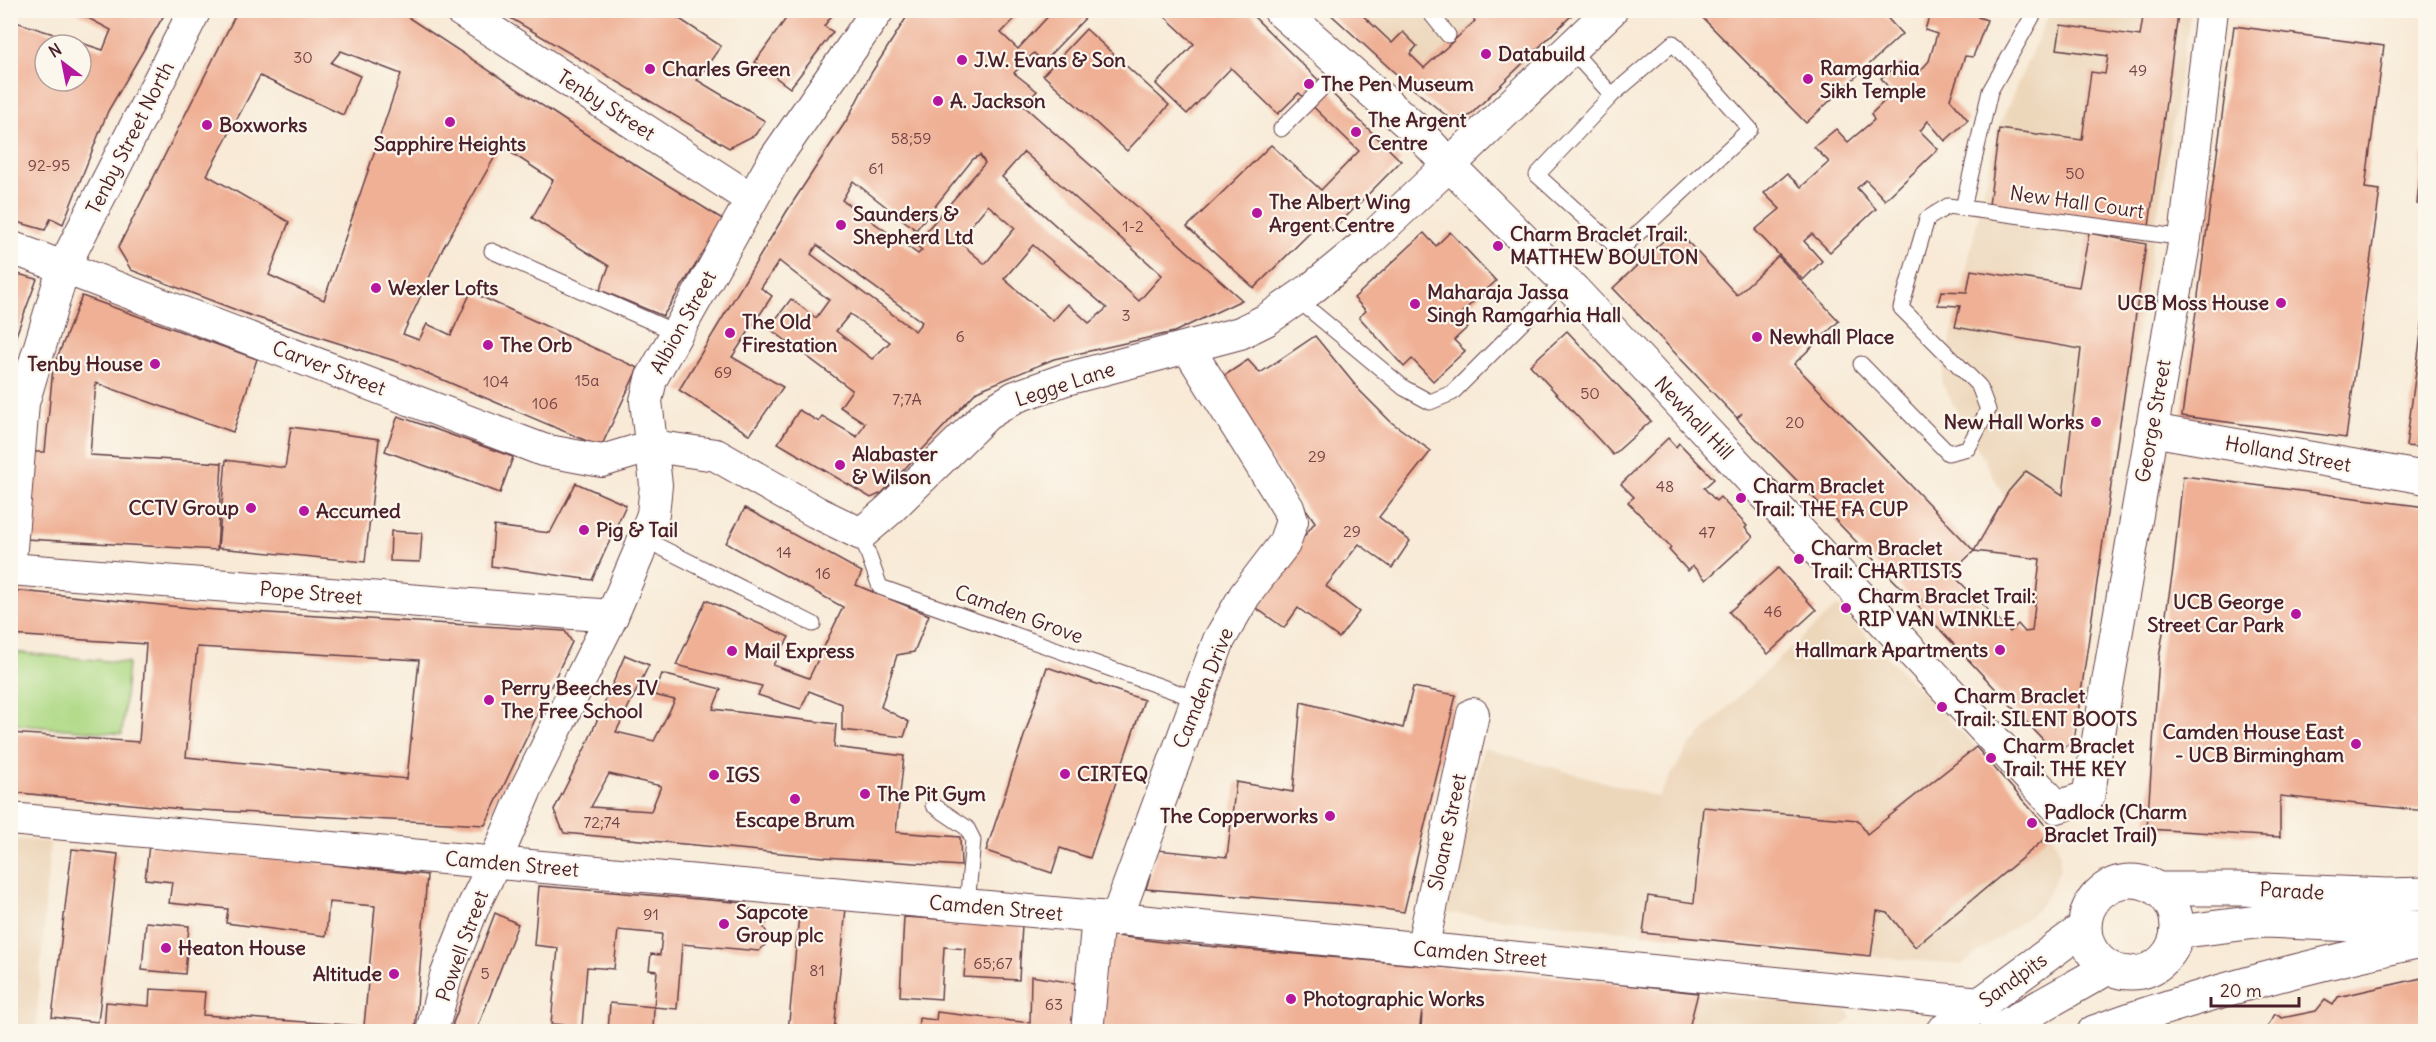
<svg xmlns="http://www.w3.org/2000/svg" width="2436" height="1042" viewBox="0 0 2436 1042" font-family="Delius,sans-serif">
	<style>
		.built { fill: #edd7bb }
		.green { fill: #aed985; stroke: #7c7c58; stroke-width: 1.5 }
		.building { fill: #efb095; fill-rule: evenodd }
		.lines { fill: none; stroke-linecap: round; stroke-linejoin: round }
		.lane-casing { stroke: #643d45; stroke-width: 17 }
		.street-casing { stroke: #643d45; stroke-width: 34 }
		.secondary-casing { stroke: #643d45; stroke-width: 35 }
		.lane { stroke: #fff; stroke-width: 15 }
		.street { stroke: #fff; stroke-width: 32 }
		.secondary { stroke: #fff; stroke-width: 33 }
		.poi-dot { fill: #b5179e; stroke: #fbf7ec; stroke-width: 2 }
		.labels { text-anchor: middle; stroke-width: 4.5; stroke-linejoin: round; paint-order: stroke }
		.number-label { font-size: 16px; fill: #734346 }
		.poi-label { font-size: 20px; font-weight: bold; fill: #4a1f2b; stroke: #fbf7ec; text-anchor: start }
		.street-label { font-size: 20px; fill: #4a1f2b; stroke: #fbf7ec }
	</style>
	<rect width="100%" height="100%" fill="#fbf7ec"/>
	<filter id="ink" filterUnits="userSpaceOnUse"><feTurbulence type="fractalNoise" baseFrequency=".0167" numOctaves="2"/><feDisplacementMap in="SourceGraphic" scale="12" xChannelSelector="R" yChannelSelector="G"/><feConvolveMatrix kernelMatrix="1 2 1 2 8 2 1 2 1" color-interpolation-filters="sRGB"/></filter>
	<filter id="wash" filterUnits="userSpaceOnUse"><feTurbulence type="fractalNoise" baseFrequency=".008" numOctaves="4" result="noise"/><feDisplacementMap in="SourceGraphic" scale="24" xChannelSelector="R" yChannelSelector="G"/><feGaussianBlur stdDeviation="1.35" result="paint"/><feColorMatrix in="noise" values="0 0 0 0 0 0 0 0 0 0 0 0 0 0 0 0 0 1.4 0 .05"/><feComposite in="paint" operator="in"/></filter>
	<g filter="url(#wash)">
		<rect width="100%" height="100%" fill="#f8ead7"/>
		<g class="built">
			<polygon points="1326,11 1577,11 1469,116 1452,120 1407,84"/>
			<polygon points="2050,11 2191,11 2099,564 1974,551 2005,498 1941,382 1998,128"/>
			<polygon points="1837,606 1976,747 2052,833 2060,854 2060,868 2046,898 2036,911 1961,965 1446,913 1483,748 1658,797 1689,746 1738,697"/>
			<polygon points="11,839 50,842 36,1031 11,1031"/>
			<polygon points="1554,977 1748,999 1844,1004 1851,1018 1838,1032 1527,1032"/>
		</g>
		<polygon class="green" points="11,652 128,663 122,734 11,724"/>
		<g id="blocks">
			<g class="building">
				<path d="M73,10H167L108,111L63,224L51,218L45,230L10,220V20L103,50L111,30ZM45,45H81V81H45Z"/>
				<path d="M238,10H397L584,133L724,220L663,316L600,290L609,266L532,218L553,180L501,146L443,248L403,334L419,340L427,324L451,335L471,292L638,368L601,447L408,365L252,316L131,270L118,248ZM341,51L401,74L324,300L269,275L289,222L207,175L260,76L343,115L360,76L331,63Z"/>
				<polygon points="497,10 666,10 721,46 697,80 765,121 755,135 729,148"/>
				<polygon points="792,10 836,10 824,26 833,32 790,88 755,62"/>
				<path d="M911,10H1023L1001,33L1018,49L1054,10H1093L1043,62L1034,53L1014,73L1037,91L1024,106L1242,300L1174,332L1054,359L977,391L882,493L871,498L778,443L799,410L819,422L822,416L857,437L865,423L840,407L852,390L769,328L791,299L816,318L829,300L779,261L761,288L772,296L732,357L783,387L750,435L679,390L787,211L848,118L870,75ZM1024,152L1162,275L1139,301L1002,177ZM980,155L985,163L915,244L922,250L918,254L842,200L853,181L916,230L973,159ZM988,205L1015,228L985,264L958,241ZM817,245L922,322L915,331L811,254ZM1033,245L1107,308L1089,323L1068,304L1053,321L1004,279ZM850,314L890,342L872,359L836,331Z"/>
				<polygon points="1158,10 1247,10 1401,161 1332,231 1322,221 1254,288 1187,227 1271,145 1321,190 1359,151 1299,93 1278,114 1231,68 1187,114 1156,84 1194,44"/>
				<polygon points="1326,10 1357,10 1392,43 1403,32 1417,46 1410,54 1424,68 1475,21 1466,10 1577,10 1469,116 1452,120 1407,84"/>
				<polygon points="1695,10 1880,10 1902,34 1806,123"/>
				<polygon points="1931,10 1981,10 1978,17 1987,20 1973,57 1965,56 1950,99 1968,120 1945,141 1928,121 1920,131 1938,149 1885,200 1866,180 1857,188 1876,209 1830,252 1812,234 1804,241 1822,261 1803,280 1755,230 1780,209 1764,193 1787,174 1801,187 1829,162 1814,147 1836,129 1848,142 1874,120 1871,114 1893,93 1881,78 1900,63 1915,77 1929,61 1937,34 1925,30"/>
				<polygon points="2144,10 2178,14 2149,226 1989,205 1999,129 2082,140 2091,72 2105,74 2108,56 2057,49 2061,25 2140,36"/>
				<polygon points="2234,26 2384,46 2365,188 2380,190 2346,438 2182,416"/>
				<polygon points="1086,29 1169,105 1127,151 1043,75"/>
				<polygon points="2422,154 2426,155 2426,205 2417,204"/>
				<path d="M1676,229L1737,295L1778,256L1839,321L1794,364L1974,551L2008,492L2026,471L2063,495L2081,349L1955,327L1960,306L1938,305L1941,291L1967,292L1971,270L2079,287L2089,233L2146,244L2074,741L2062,748L2049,746L1917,605L1922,600L1917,604L1737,419L1742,413L1737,418L1613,288ZM1974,551L2040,559L2032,631L2025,632L2018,624L2010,632L1951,573Z"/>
				<polygon points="1450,232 1496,281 1458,316 1468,327 1454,340 1465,351 1433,381 1412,359 1404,367 1359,317 1366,311 1354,298 1424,233 1436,246"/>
				<polygon points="10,272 37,279 11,349 10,349"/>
				<polygon points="82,296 257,359 233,432 96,383 90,455 222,463 217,550 26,539 32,452 45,452 53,368"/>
				<polygon points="2424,311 2426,311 2426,448 2406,446"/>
				<polygon points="1567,331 1651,421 1613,455 1530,365"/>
				<polygon points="1315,336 1360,391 1391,422 1431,451 1379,517 1410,541 1392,568 1359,544 1326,586 1359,612 1339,638 1298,608 1284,628 1252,605 1315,522 1216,381 1248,360 1260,373"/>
				<polygon points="398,416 513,457 500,493 385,451"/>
				<polygon points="291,427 379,439 365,562 218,548 226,460 285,468"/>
				<polygon points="1668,438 1676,447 1679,443 1714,479 1704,488 1716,501 1720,497 1747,526 1745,528 1753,537 1706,580 1693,566 1688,571 1669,550 1671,548 1628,502 1634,497 1621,484"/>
				<polygon points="2183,476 2426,507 2426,811 2280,796 2280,837 2147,829 2159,658 2173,570"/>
				<polygon points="576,483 626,505 592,580 491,566 494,526 550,533"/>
				<polygon points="745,508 862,572 856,585 929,615 914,652 897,655 881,707 909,722 904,737 842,730 842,704 809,691 801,709 758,695 762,686 676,665 706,600 789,637 773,665 809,678 843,607 726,543"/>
				<polygon points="391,531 422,533 420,562 390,561"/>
				<polygon points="1778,568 1816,610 1768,654 1729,612"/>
				<path d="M10,590L201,609L565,631L572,642L485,825L181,809L10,792V733L139,742L146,644L10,635ZM197,647L419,660L407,779L186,757Z"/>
				<path d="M625,655L649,665L616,732L654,741L675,700L654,695L662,674L721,689L713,709L836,724L834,747L904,756L896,832L960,837L961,866L824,857L564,833L554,810L586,746ZM609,774L661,786L651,811L591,807Z"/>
				<polygon points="1047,667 1144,700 1090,858 1060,848 1052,873 986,851"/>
				<polygon points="1413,687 1456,695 1404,912 1356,905 1146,889 1157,850 1227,857 1236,782 1293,792 1301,702 1403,728"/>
				<polygon points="1976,747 2052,833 1915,947 1888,913 1877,911 1871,956 1643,933 1648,896 1694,903 1703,807 1858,820 1867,834"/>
				<polygon points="149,845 427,875 415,1032 104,1032 106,1002 149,1006 150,989 205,992 203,1015 364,1026 375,906 329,902 326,936 226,923 228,909 169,903 172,882 145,879"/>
				<polygon points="72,849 118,854 98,1022 52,1017"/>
				<polygon points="539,886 746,903 746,909 762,910 767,914 766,923 763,926 767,933 765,945 759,951 682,944 677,1009 654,1007 653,1032 608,1032 610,1003 654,1007 657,971 649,970 651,954 660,955 662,934 618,930 614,969 587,967 582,1026 551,1024 558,948 534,945"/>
				<polygon points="800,904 846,908 834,1032 788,1032"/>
				<polygon points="495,913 518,924 476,1032 452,1032 453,1023"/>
				<polygon points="904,917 1022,924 1019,980 964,977 966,949 944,947 941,999 900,996"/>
				<polygon points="146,922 189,926 185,974 142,970"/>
				<polygon points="1109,935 1162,942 1554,977 1698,993 1688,1032 1421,1032 1422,1010 1419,1032 1097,1032"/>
				<polygon points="1031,976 1081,984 1073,1032 918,1032 919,1018 936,1020 937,1012 1030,1023"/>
				<polygon points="2426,977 2426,1032 2264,1032 2275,1014 2282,1018 2316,1011 2325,1000 2333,1005 2338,997"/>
			</g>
		</g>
	</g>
	<g filter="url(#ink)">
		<use href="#blocks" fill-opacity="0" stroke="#643d45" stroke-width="1.5"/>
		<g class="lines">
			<g class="lane-casing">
				<g id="lane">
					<polyline points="1428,10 1448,35"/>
					<polygon points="1673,43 1750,129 1620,250 1537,175 1612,95"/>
					<polyline points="1570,49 1612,95"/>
					<polyline points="1281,129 1343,67"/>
					<polyline points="1963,208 1990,91 2036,10"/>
					<polyline points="492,251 677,333"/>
					<polyline points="1297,299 1404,388 1430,402 1452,393 1565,280"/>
					<polyline points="1861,364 1948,453 1968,448 1988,410 1979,386 1901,308 1927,219 1948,206 2185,238"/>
					<polyline points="861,534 880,587 1196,699"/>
					<polyline points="644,539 813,624"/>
					<polyline points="933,805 967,828 973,840 967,905"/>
				</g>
			</g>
			<g class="street-casing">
				<g id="street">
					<polyline points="460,10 751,199"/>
					<polyline points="10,247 543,450 602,461 652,446 716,455 816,512 861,534 889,510 986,415 1015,397 1066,379 1240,333 1266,320 1311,289 1361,248 1449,165 1574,290 2057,807 2088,797 2185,238 2212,10"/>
					<polyline points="2151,430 2426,478"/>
					<polyline points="10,560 23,403 64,266 195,10"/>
					<polyline points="10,569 612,616"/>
					<polyline points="10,819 1098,917 1981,1003"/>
					<polyline points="1116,920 1219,640 1245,595 1284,544 1292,521 1288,508 1188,348"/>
					<polyline points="1422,949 1473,714"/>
					<polyline points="432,1032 446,976 474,905 495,862 526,789 612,616 638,555 653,514 656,485 646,401 651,379 774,160 878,10"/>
					<polyline points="1087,1032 1098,917"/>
				</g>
			</g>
			<g class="secondary-casing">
				<g id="secondary">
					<polyline points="1280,10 1415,129 1449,165 1611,10"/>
					<circle cx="2131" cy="927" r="46"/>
					<polyline points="2159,889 2240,889 2387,895 2426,894"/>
					<polyline points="2177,932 2265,921 2424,928"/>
					<polyline points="1942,1032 2084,928"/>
					<polyline points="1995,1032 2108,968"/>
					<path d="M2094,1032C2202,993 2313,965 2426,940"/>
				</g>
			</g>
			<use href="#lane" class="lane"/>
			<use href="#street" class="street"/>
			<use href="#secondary" class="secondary"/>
		</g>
	</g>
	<g class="poi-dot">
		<circle cx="1486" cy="54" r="6"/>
		<circle cx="962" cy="60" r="6"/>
		<circle cx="650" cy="69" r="6"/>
		<circle cx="1808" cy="79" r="6"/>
		<circle cx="1309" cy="84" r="6"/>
		<circle cx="938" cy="101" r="6"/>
		<circle cx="450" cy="122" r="6"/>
		<circle cx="207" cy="125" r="6"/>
		<circle cx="1356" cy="132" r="6"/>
		<circle cx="1257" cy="213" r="6"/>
		<circle cx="841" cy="225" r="6"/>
		<circle cx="1498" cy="246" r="6"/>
		<circle cx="376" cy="288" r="6"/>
		<circle cx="2281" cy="303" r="6"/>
		<circle cx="1415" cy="304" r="6"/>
		<circle cx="730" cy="333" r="6"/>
		<circle cx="1757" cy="337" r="6"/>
		<circle cx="488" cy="345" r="6"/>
		<circle cx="155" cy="364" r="6"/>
		<circle cx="2096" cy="422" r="6"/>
		<circle cx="840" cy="465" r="6"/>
		<circle cx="1741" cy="498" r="6"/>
		<circle cx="251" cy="508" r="6"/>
		<circle cx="304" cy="511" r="6"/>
		<circle cx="584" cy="530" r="6"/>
		<circle cx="1799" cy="559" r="6"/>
		<circle cx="1846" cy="608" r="6"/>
		<circle cx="2296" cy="614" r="6"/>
		<circle cx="2000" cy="650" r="6"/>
		<circle cx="732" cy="651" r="6"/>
		<circle cx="489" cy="700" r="6"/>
		<circle cx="1942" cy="707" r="6"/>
		<circle cx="2356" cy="744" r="6"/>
		<circle cx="1991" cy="758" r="6"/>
		<circle cx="1065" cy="774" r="6"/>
		<circle cx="714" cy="775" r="6"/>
		<circle cx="865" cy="794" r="6"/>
		<circle cx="795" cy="799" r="6"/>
		<circle cx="1330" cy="816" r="6"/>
		<circle cx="2032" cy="823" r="6"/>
		<circle cx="724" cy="924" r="6"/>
		<circle cx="166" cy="948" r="6"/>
		<circle cx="394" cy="974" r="6"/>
		<circle cx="1291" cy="999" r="6"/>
	</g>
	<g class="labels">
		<g class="number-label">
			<text x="303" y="63">30</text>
			<text x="2138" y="76">49</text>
			<text x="911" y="144">58;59</text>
			<text x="49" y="171">92-95</text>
			<text x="876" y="174">61</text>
			<text x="2075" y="179">50</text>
			<text x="1133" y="232">1-2</text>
			<text x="1126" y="321">3</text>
			<text x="960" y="342">6</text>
			<text x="723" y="378">69</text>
			<text x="587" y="386">15a</text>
			<text x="496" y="387">104</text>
			<text x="1590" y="399">50</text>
			<text x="907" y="405">7;7A</text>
			<text x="545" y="409">106</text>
			<text x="1795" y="428">20</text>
			<text x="1317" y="462">29</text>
			<text x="1665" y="492">48</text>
			<text x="1352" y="537">29</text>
			<text x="1707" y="538">47</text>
			<text x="784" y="558">14</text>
			<text x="823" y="579">16</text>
			<text x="1773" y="617">46</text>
			<text x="602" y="828">72;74</text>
			<text x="651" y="920">91</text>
			<text x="993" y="969">65;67</text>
			<text x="817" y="976">81</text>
			<text x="485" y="979">5</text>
			<text x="1054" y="1010">63</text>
		</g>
		<g class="poi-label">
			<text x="1498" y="61">Databuild</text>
			<text x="974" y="67">J.W. Evans &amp; Son</text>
			<text x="1820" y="75">Ramgarhia<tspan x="1820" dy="23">Sikh Temple</tspan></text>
			<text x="662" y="76">Charles Green</text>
			<text x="1321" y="91">The Pen Museum</text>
			<text x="950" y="108">A. Jackson</text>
			<text x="1368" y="127">The Argent<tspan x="1368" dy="23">Centre</tspan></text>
			<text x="219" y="132">Boxworks</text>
			<text x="450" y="151" text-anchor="middle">Sapphire Heights</text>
			<text x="1269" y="209">The Albert Wing<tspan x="1269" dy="23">Argent Centre</tspan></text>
			<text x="853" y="221">Saunders &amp;<tspan x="853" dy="23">Shepherd Ltd</tspan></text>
			<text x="1510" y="241">Charm Braclet Trail:<tspan x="1510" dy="23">MATTHEW BOULTON</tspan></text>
			<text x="388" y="295">Wexler Lofts</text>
			<text x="1427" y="299">Maharaja Jassa<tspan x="1427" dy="23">Singh Ramgarhia Hall</tspan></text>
			<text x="2269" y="310" text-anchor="end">UCB Moss House</text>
			<text x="742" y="329">The Old<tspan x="742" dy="23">Firestation</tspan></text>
			<text x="1769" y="344">Newhall Place</text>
			<text x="500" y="352">The Orb</text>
			<text x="143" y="371" text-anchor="end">Tenby House</text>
			<text x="2084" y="429" text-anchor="end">New Hall Works</text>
			<text x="852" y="461">Alabaster<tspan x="852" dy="23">&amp; Wilson</tspan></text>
			<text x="1753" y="493">Charm Braclet<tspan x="1753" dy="23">Trail: THE FA CUP</tspan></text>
			<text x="239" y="515" text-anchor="end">CCTV Group</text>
			<text x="316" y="518">Accumed</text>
			<text x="596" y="537">Pig &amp; Tail</text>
			<text x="1811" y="555">Charm Braclet<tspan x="1811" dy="23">Trail: CHARTISTS</tspan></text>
			<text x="1858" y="603">Charm Braclet Trail:<tspan x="1858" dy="23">RIP VAN WINKLE</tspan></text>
			<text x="2284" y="609" text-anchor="end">UCB George<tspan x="2284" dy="23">Street Car Park</tspan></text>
			<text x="1988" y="657" text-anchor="end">Hallmark Apartments</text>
			<text x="744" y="658">Mail Express</text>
			<text x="501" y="695">Perry Beeches IV<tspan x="501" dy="23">The Free School</tspan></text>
			<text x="1954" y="703">Charm Braclet<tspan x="1954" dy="23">Trail: SILENT BOOTS</tspan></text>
			<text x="2344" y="739" text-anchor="end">Camden House East<tspan x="2344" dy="23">- UCB Birmingham</tspan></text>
			<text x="2003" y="753">Charm Braclet<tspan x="2003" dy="23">Trail: THE KEY</tspan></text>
			<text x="1077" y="781">CIRTEQ</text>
			<text x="726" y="782">IGS</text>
			<text x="877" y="801">The Pit Gym</text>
			<text x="2044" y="819">Padlock (Charm<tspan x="2044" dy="23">Braclet Trail)</tspan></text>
			<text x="1318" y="823" text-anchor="end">The Copperworks</text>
			<text x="795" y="827" text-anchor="middle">Escape Brum</text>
			<text x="736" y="919">Sapcote<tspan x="736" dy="23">Group plc</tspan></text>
			<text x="178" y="955">Heaton House</text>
			<text x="382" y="981" text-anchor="end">Altitude</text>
			<text x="1303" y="1006">Photographic Works</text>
		</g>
		<g class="street-label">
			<text transform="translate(606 105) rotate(33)" y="7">Tenby Street</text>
			<text transform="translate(130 138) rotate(-63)" y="7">Tenby Street North</text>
			<text transform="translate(2077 202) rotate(8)" y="7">New Hall Court</text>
			<text transform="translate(683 322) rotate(-61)" y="7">Albion Street</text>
			<text transform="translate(329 368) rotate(21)" y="7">Carver Street</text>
			<text transform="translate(1065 384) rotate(-18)" y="7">Legge Lane</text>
			<text transform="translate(1694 418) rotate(47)" y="7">Newhall Hill</text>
			<text transform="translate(2153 421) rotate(-80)" y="7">George Street</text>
			<text transform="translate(2288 454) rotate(10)" y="7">Holland Street</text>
			<text transform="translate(311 593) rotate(5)" y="7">Pope Street</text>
			<text transform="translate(1019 614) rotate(20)" y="7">Camden Grove</text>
			<text transform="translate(1203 688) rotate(-68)" y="7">Camden Drive</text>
			<text transform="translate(1447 832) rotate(-78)" y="7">Sloane Street</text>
			<text transform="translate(512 864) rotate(5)" y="7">Camden Street</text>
			<text transform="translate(2292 891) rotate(3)" y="7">Parade</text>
			<text transform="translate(996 908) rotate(5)" y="7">Camden Street</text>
			<text transform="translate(462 946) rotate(-70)" y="7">Powell Street</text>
			<text transform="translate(1480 954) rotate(5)" y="7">Camden Street</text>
			<text transform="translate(2013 980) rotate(-36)" y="7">Sandpits</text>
		</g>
	</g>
	<rect width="2436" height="1042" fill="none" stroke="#fbf7ec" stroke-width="36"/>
	<g transform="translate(63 63) rotate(328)"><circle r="28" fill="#fbf7ec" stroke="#b4a19f" stroke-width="1.5"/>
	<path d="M0-4.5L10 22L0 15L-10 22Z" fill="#b5179e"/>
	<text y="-9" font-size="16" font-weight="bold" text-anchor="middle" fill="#4a1f2b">N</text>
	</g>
	<path d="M2211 997v9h88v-9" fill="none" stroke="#4a1f2b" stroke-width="3"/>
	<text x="2220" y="997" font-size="18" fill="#4a1f2b" stroke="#fbf7ec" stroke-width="4.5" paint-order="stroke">20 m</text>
</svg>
